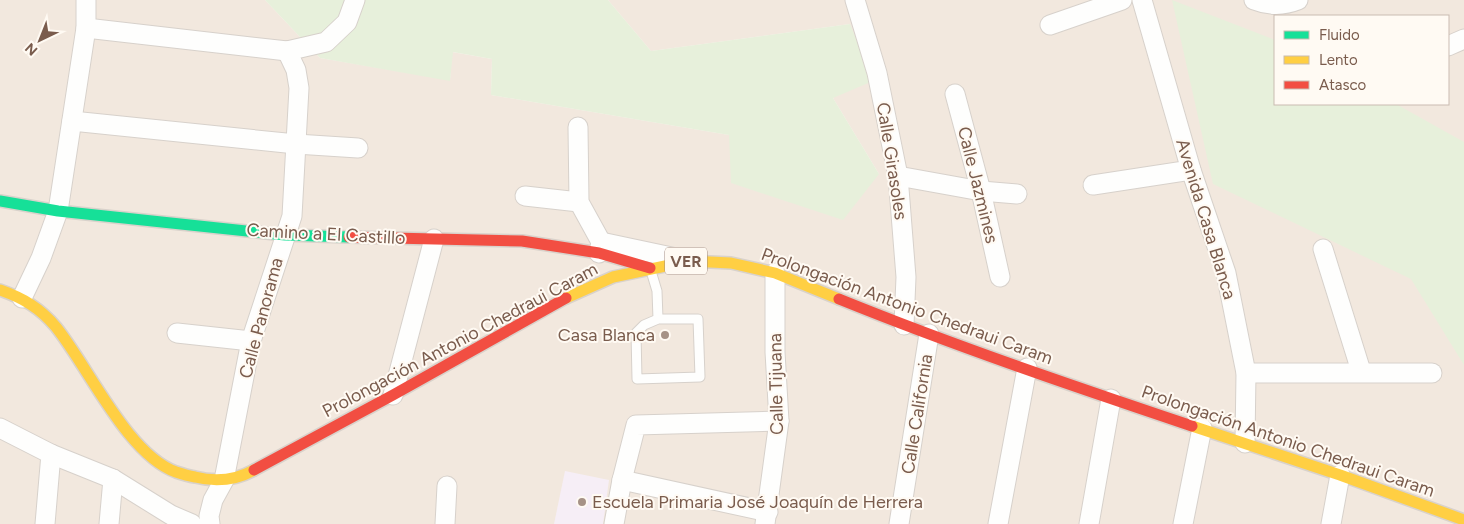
<svg xmlns="http://www.w3.org/2000/svg" width="1464" height="524" viewBox="0 0 1464 524" font-family="Figtree,sans-serif">
	<style>
		.residential { fill: #f2e8de; fill-rule: evenodd }
		.education { fill: #f6eef6 }
		.green { fill: #e7f0db }
		.lines { fill: none; stroke-linecap: round; stroke-linejoin: round }
		.lane-casing { stroke: #d7d1cb; stroke-width: 11 }
		.street-casing { stroke: #d7d1cb; stroke-width: 21 }
		.fast-casing { stroke: #d9d2cb; stroke-width: 14 }
		.slow-casing { stroke: #d9d2cb; stroke-width: 14 }
		.jam-casing { stroke: #d9d2cb; stroke-width: 14 }
		.lane { stroke: #fefefd; stroke-width: 9 }
		.street { stroke: #fefefd; stroke-width: 19 }
		.fast { stroke: #16e098; stroke-width: 11 }
		.slow { stroke: #ffcf43; stroke-width: 11 }
		.jam { stroke: #f24e42; stroke-width: 11 }
		.poi-dot { fill: #a69286; stroke: #fffaf3; stroke-width: 2 }
		.labels { text-anchor: middle; stroke-width: 4; stroke-linejoin: round; paint-order: stroke }
		.shield { fill: #fffaf3; stroke: #a28b7f; stroke-width: 1 }
		.shield-label { font-size: 16px; font-weight: bold; fill: #7a5c4d }
		.street-label { font-size: 18px; fill: #7a5c4d; stroke: #fffaf3 }
		.poi-label { font-size: 18px; fill: #7a5c4d; stroke: #fffaf3; text-anchor: end }
	</style>
	<rect width="100%" height="100%" fill="#f9f5f0"/>
	<path class="residential" d="M0,0H265L320,58L450,80L452,52L492,59L491,95L729,135L879,174L833,98L850,24L651,51L608,0H1464V524H0ZM1275,16H1448V104H1275Z"/>
	<polygon class="education" points="565,471 609,480 603,524 554,524"/>
	<g class="green">
		<polygon points="265,0 608,0 651,51 850,24 873,81 833,98 879,174 843,220 731,183 729,135 491,95 492,59 453,52 450,81 320,58"/>
		<polygon points="1172,0 1275,40 1275,104 1396,104 1464,142 1464,365 1411,279 1213,184"/>
	</g>
	<g class="lines">
		<g class="lane-casing">
			<polyline id="lane" points="651,271 657,291 658,319 698,319 700,377 637,379 636,333 644,325 658,319"/>
		</g>
		<g class="street-casing">
			<g id="street">
				<polyline points="855,0 877,73 898,176 906,277 904,325"/>
				<polyline points="1142,0 1191,170 1226,273 1246,373 1245,443"/>
				<path d="M1254,0C1269,6 1283,6 1298,0"/>
				<polyline points="1050,25 1122,0"/>
				<polyline points="86,28 287,51 326,42 347,22 355,0"/>
				<polyline points="1448,46 1464,39"/>
				<polyline points="955,94 981,191 1000,277"/>
				<polyline points="72,121 296,144 358,148"/>
				<polyline points="578,127 579,202 601,242 599,253"/>
				<polyline points="898,176 981,191 1017,194"/>
				<polyline points="1093,185 1191,170"/>
				<polyline points="525,196 579,202"/>
				<polyline points="601,242 681,259"/>
				<polyline points="1323,249 1361,371"/>
				<polyline points="22,298 41,258 58,211 86,28 86,0"/>
				<polyline points="177,333 251,341"/>
				<polyline points="1246,373 1432,373"/>
				<polyline points="393,395 434,239"/>
				<polyline points="0,428 51,454 113,479 171,515 192,524"/>
				<polyline points="622,480 768,512"/>
				<polyline points="45,524 51,454"/>
				<polyline points="109,524 113,479"/>
				<polyline points="210,524 209,516 213,500 224,480 251,341 292,216 299,88 296,70 287,51"/>
				<polyline points="445,524 447,486"/>
				<polyline points="614,524 622,480 636,425 779,421"/>
				<polyline points="765,524 779,421 775,352 775,273"/>
				<polyline points="899,524 929,334"/>
				<polyline points="998,524 1027,368"/>
				<polyline points="1089,524 1111,399"/>
				<polyline points="1183,524 1202,428"/>
				<polyline points="1331,524 1340,475"/>
			</g>
		</g>
		<g class="fast-casing">
			<polyline id="fast" points="0,201 58,211 285,235 349,237"/>
		</g>
		<g class="slow-casing">
			<g id="slow">
				<path d="M0,290C23,298 40,308 56,327C89,368 127,454 176,472C182,474 189,476 195,477C215,482 236,480 254,470"/>
				<polyline points="566,298 613,277 689,261 731,263 775,273 839,299"/>
				<polyline points="1192,426 1340,475 1464,520"/>
			</g>
		</g>
		<g class="jam-casing">
			<g id="jam">
				<polyline points="349,237 522,241 599,253 650,268"/>
				<path d="M839,299C955,346 1073,386 1192,426"/>
				<polyline points="254,470 393,395 566,298"/>
			</g>
		</g>
		<use href="#lane" class="lane"/>
		<use href="#street" class="street"/>
		<use href="#fast" class="fast"/>
		<use href="#slow" class="slow"/>
		<use href="#jam" class="jam"/>
	</g>
	<g class="poi-dot">
		<circle cx="665" cy="335" r="5"/>
		<circle cx="582" cy="502" r="5"/>
	</g>
	<g class="labels">
		<rect class="shield" x="665" y="247.5" width="42" height="27" rx="4"/>
		<g class="shield-label">
			<text x="686" y="267">VER</text>
		</g>
		<g class="street-label">
			<text transform="translate(892 161) rotate(81)" y="6">Calle Girasoles</text>
			<text transform="translate(978 185) rotate(76)" y="6">Calle Jazmines</text>
			<text transform="translate(1206 219) rotate(73)" y="6">Avenida Casa Blanca</text>
			<text transform="translate(326 234) rotate(3)" y="6">Camino a El Castillo</text>
			<text transform="translate(907 306) rotate(20)" y="6">Prolongación Antonio Chedraui Caram</text>
			<text transform="translate(261 318) rotate(-75)" y="6">Calle Panorama</text>
			<text transform="translate(460 340) rotate(-28)" y="6">Prolongación Antonio Chedraui Caram</text>
			<text transform="translate(776 384) rotate(-91)" y="6">Calle Tijuana</text>
			<text transform="translate(917 414) rotate(-81)" y="6">Calle California</text>
			<text transform="translate(1288 441) rotate(19)" y="6">Prolongación Antonio Chedraui Caram</text>
		</g>
		<g class="poi-label">
			<text x="655" y="341">Casa Blanca</text>
			<text x="592" y="508" text-anchor="start">Escuela Primaria José Joaquín de Herrera</text>
		</g>
	</g>
	<rect x="1274" y="15" width="175" height="90" fill="#fffaf3" stroke="#cabbb1"/>
	<rect x="1284" y="31" width="25" height="8" fill="#16e098" stroke="#cabbb1"/>
	<text x="1319" y="40" font-size="15" fill="#7a5c4d">Fluido</text>
	<rect x="1284" y="56" width="25" height="8" fill="#ffcf43" stroke="#cabbb1"/>
	<text x="1319" y="65" font-size="15" fill="#7a5c4d">Lento</text>
	<rect x="1284" y="81" width="25" height="8" fill="#f24e42" stroke="#cabbb1"/>
	<text x="1319" y="90" font-size="15" fill="#7a5c4d">Atasco</text>
	<g transform="translate(40 40) rotate(223)" stroke="#fffaf3" stroke-width="4" paint-order="stroke">
	<path d="M0-4L9 19L0 12L-9 19Z" fill="#7a5c4d"/>
	<text y="-8" font-size="14" font-weight="bold" text-anchor="middle" fill="#7a5c4d">N</text>
	</g>
</svg>
